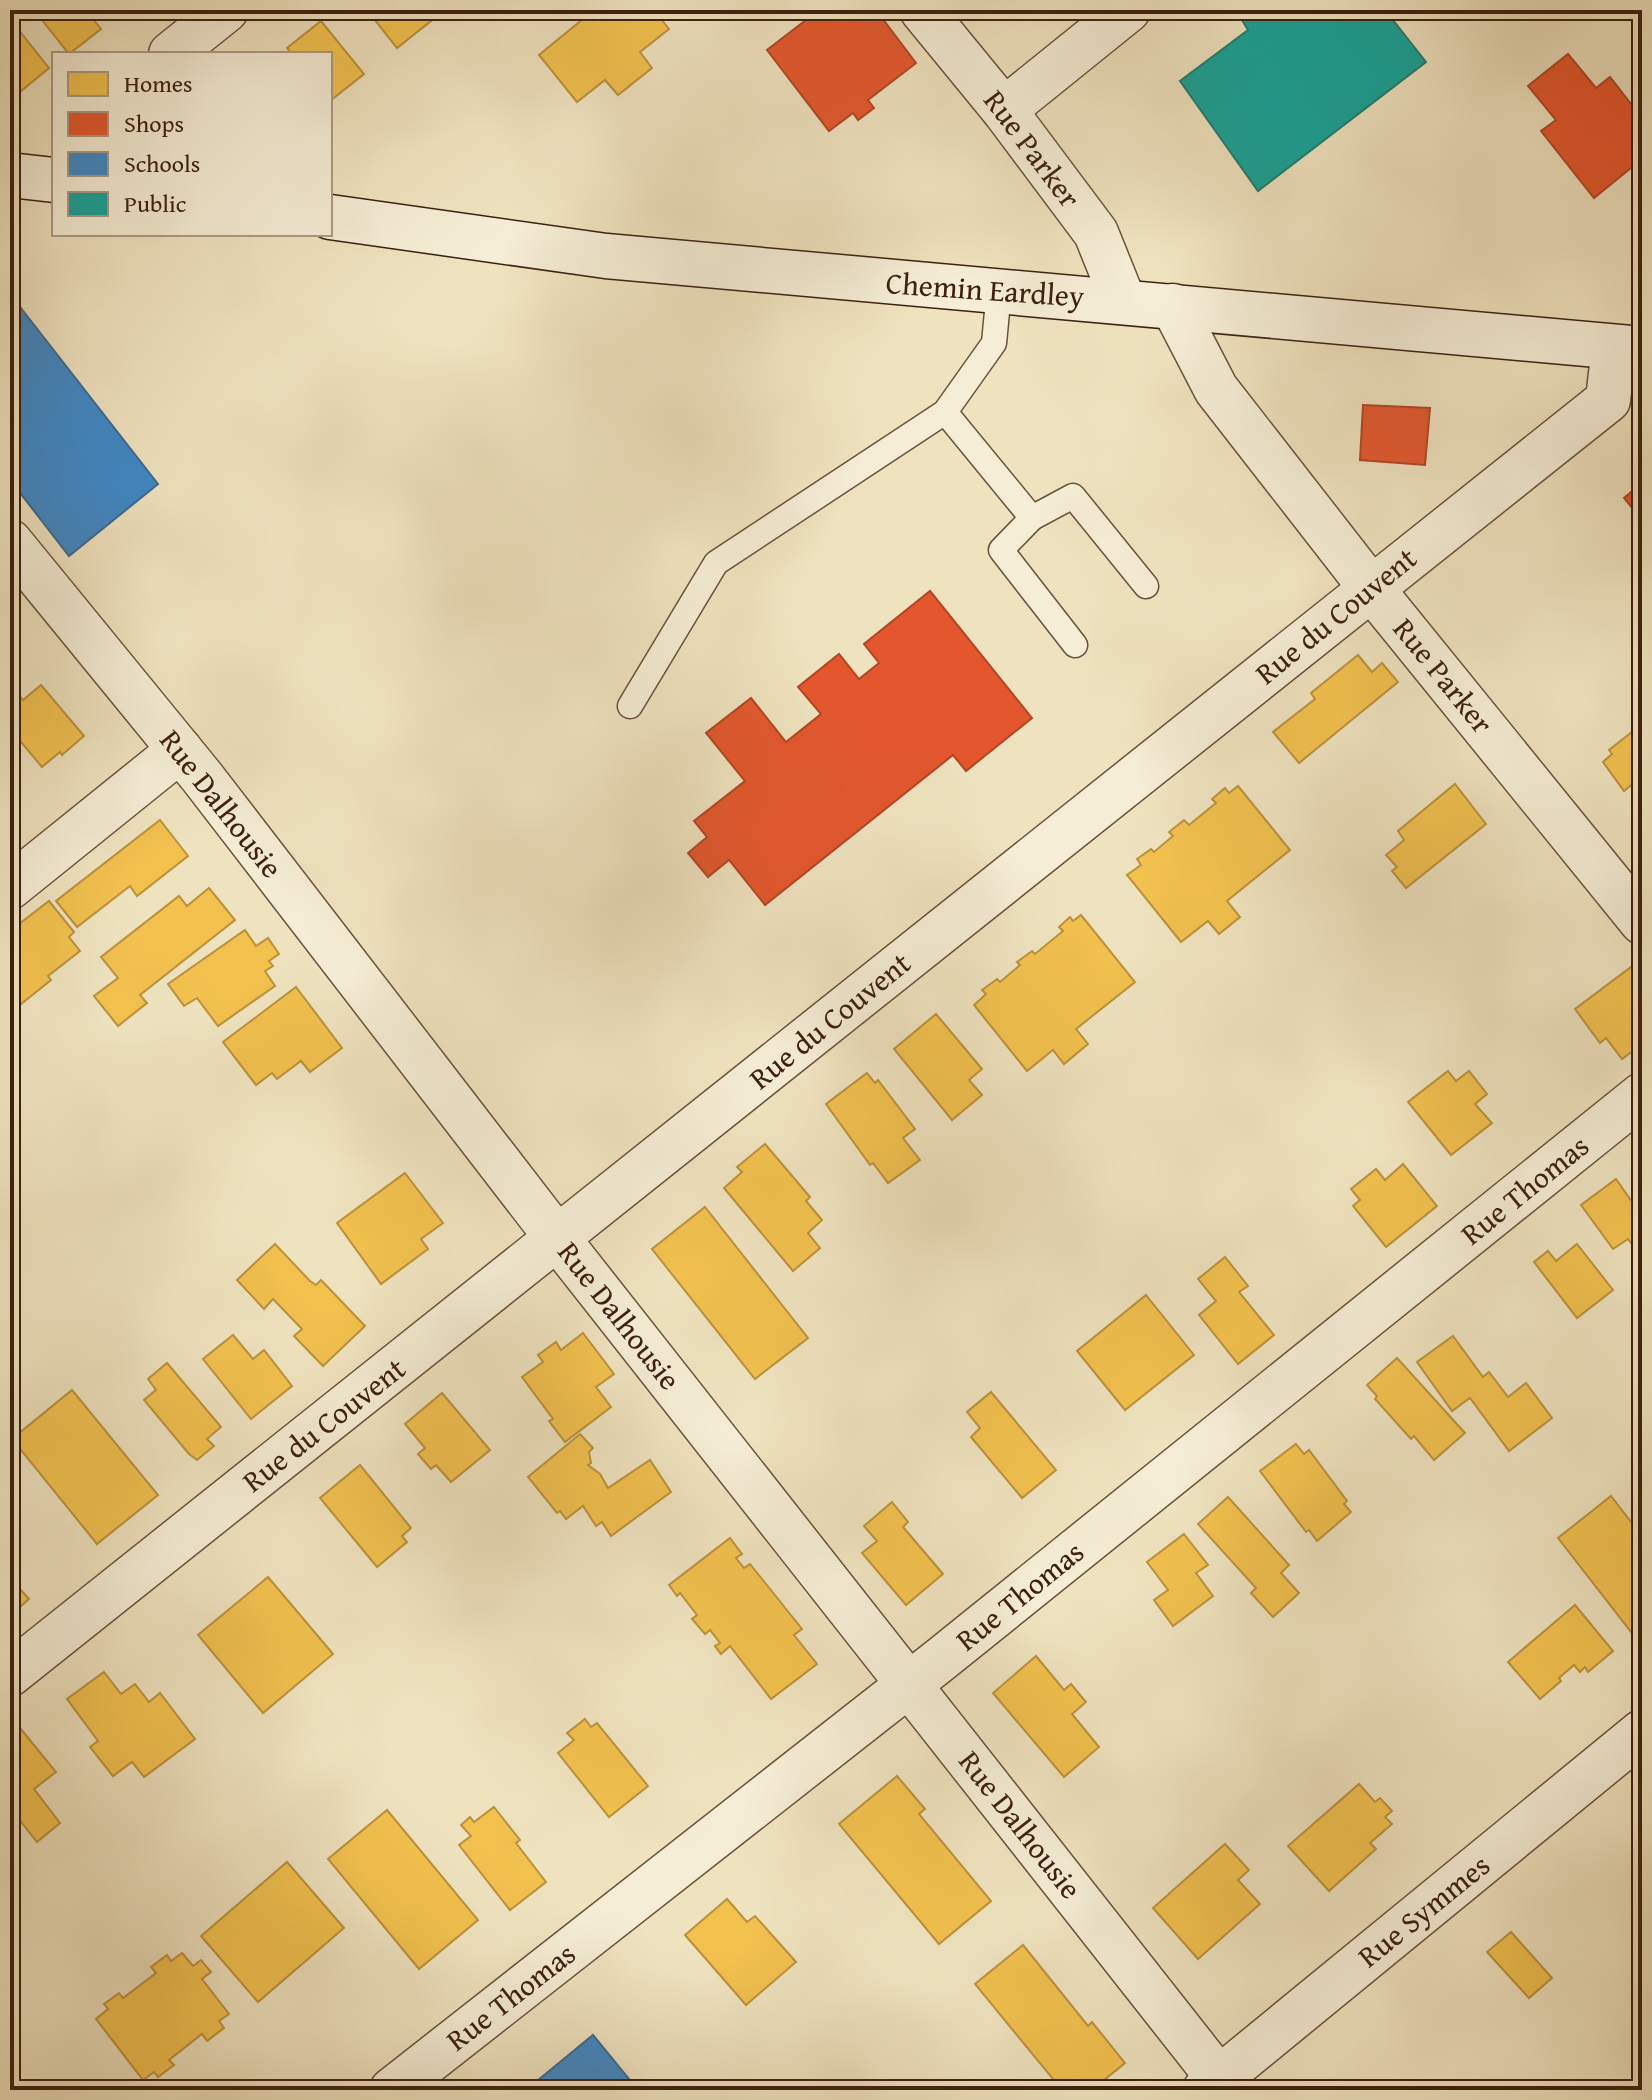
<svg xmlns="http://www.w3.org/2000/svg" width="1652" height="2100" viewBox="0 0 1652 2100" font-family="'Gentium Book Plus',serif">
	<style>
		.homes { fill: #f2c14e; stroke: #bc913b; stroke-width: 2 }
		.shops { fill: #e4572e; stroke: #b24625; stroke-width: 2 }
		.schools { fill: #3f88c5; stroke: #3e698f; stroke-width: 2 }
		.public { fill: #17a398; stroke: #227c6f; stroke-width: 2 }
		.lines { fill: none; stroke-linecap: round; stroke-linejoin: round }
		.service-casing { stroke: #6a513c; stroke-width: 27 }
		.minor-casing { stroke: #6a513c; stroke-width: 47 }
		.secondary-casing { stroke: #3d2010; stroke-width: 47 }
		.service { stroke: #f5edd5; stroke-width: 24 }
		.minor { stroke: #f5edd5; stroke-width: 44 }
		.secondary { stroke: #f5edd5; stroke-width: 44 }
		.labels { text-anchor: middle; stroke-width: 8; stroke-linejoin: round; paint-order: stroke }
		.street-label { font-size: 30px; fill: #3d2010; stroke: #f5edd5 }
	</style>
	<rect width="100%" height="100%" fill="#efe3bf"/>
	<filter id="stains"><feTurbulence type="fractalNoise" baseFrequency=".0025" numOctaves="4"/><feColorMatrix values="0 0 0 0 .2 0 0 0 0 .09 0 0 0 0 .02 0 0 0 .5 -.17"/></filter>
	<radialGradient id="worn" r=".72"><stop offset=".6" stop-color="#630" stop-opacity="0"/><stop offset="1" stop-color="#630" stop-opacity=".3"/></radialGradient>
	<g class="homes">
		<polygon points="44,10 86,10 101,29 69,54 38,15"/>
		<polygon points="367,10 422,10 431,21 397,48"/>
		<polygon points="594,10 654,10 669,29 640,52 652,68 618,95 605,80 577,102 539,55"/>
		<polygon points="10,19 49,68 15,96 10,90"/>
		<polygon points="321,21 364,74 330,101 330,54 292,54 287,48"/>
		<polygon points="1358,655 1372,672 1382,663 1398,682 1299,763 1273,732 1315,699 1311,693"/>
		<polygon points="41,685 84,736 62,755 60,752 42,767 10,729 10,695 15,691 23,700"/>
		<polygon points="1642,724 1642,784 1638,788 1634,783 1624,791 1603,762 1612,754 1609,750"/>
		<polygon points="1455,784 1486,824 1406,888 1392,871 1397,867 1386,855 1404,840 1398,831"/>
		<polygon points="1238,786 1290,850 1227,901 1240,917 1219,934 1208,921 1181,942 1127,875 1141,865 1137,859 1151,849 1154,852 1173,836 1169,832 1184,820 1189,825 1216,803 1212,799 1225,788 1229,793"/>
		<polygon points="160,820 188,856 137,896 130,886 77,927 56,901"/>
		<polygon points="209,888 235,920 140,995 147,1003 118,1026 94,996 118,978 101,957 179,896 187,906"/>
		<polygon points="49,901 74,932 69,937 80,951 48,976 51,980 10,1013 10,931"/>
		<polygon points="1081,915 1135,982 1076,1029 1088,1044 1064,1064 1053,1050 1027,1071 974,1005 986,994 982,990 997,979 1000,982 1020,965 1017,962 1032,951 1035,954 1063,931 1059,927 1070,917 1073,921"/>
		<polygon points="245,930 256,946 268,938 279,954 269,961 273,966 265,971 275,986 218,1026 197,998 184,1006 168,984"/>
		<polygon points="1635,964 1642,973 1642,1044 1622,1059 1606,1038 1600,1043 1575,1009"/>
		<polygon points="296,987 342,1048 310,1072 301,1061 277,1079 272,1073 256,1085 223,1042"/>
		<polygon points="936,1014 982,1069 969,1080 982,1095 952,1120 894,1049"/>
		<polygon points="1448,1071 1456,1081 1469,1071 1487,1094 1475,1104 1492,1123 1451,1155 1408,1102"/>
		<polygon points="867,1073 875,1083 878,1080 915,1129 903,1138 920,1160 888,1183 873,1163 870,1165 826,1104"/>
		<polygon points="765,1144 810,1197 806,1201 822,1220 808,1233 820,1248 793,1271 724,1188 742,1172 737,1167"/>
		<polygon points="1403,1164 1437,1206 1386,1247 1353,1206 1360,1200 1351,1189 1376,1169 1385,1180"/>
		<polygon points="405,1173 443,1223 421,1239 428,1249 381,1284 337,1223"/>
		<polygon points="1616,1179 1642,1216 1640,1255 1628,1239 1613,1249 1581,1205"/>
		<polygon points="705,1207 808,1338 755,1379 652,1249"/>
		<polygon points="275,1244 310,1281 316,1285 321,1280 365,1326 323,1366 294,1336 302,1329 273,1299 264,1309 237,1280"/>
		<polygon points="1577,1244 1613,1290 1577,1318 1534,1262 1548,1251 1556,1261"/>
		<polygon points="1225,1257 1248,1286 1239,1292 1274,1335 1238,1364 1199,1315 1216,1301 1198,1279"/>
		<polygon points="1146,1295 1194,1355 1125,1410 1077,1351"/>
		<polygon points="583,1333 614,1374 596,1387 611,1407 565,1442 549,1421 553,1419 522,1377 543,1362 538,1355 556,1342 561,1350"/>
		<polygon points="233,1335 253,1359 264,1350 292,1386 251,1419 203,1359"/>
		<polygon points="1453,1336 1483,1377 1489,1372 1508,1397 1526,1383 1552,1418 1509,1451 1470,1398 1452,1411 1417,1362"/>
		<polygon points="1397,1358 1465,1433 1434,1460 1414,1436 1411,1439 1375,1399 1377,1396 1367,1385"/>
		<polygon points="167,1363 221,1427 207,1439 214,1446 197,1460 189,1454 144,1400 156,1390 148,1379"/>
		<polygon points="72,1390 158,1495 97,1544 12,1439"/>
		<polygon points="991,1392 1056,1470 1022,1498 971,1437 980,1428 967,1412"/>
		<polygon points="442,1393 490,1450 451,1482 436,1465 431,1469 418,1454 425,1448 405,1424"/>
		<polygon points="580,1434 593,1448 589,1452 591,1463 588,1465 600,1474 608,1488 650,1460 671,1492 611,1536 602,1522 596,1526 583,1506 566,1519 560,1511 557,1513 528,1477"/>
		<polygon points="1296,1444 1304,1454 1309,1450 1347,1501 1344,1504 1351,1512 1317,1541 1309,1530 1306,1532 1260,1471"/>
		<polygon points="360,1465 411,1528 402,1536 407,1542 377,1567 320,1498"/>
		<polygon points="1611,1496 1642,1536 1642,1646 1558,1538"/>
		<polygon points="1228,1497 1289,1565 1281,1573 1299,1593 1273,1617 1251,1593 1256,1588 1198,1524"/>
		<polygon points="892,1502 908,1522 903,1527 943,1574 906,1605 862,1553 877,1541 864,1526"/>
		<polygon points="1184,1534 1208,1565 1196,1573 1213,1596 1173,1626 1154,1600 1168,1590 1147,1562"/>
		<polygon points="730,1538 742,1554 736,1558 744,1568 750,1564 802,1629 794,1635 817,1664 771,1699 730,1646 721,1654 715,1646 720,1643 710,1630 705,1634 692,1619 697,1615 680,1593 677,1596 669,1585"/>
		<polygon points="10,1560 20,1572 11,1579 29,1599 10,1616"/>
		<polygon points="268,1577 333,1654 263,1713 198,1635"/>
		<polygon points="1575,1605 1613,1651 1588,1672 1585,1667 1580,1672 1574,1665 1559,1678 1561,1681 1540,1699 1508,1662"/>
		<polygon points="1036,1656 1064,1690 1071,1684 1086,1702 1072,1714 1099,1747 1064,1777 993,1693"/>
		<polygon points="104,1672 121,1694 135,1684 149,1702 160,1693 195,1739 144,1777 132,1762 113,1776 90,1747 98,1741 67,1699"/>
		<polygon points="585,1719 591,1727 597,1723 648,1786 609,1817 558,1753 574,1740 567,1733"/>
		<polygon points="20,1728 56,1772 34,1789 60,1823 37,1842 10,1808 10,1736"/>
		<polygon points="897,1776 925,1809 919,1814 991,1901 939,1944 839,1824"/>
		<polygon points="1359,1784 1375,1802 1380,1798 1392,1811 1385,1817 1392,1824 1370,1843 1376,1849 1329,1891 1288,1846"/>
		<polygon points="494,1807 520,1840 516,1843 546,1882 510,1910 459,1845 471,1836 461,1825 470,1817 474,1822"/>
		<polygon points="387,1810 478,1920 419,1969 328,1859"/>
		<polygon points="1225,1844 1249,1870 1238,1880 1260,1904 1198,1959 1153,1908"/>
		<polygon points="287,1862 344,1928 258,2002 201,1936"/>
		<polygon points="727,1899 747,1922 755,1916 796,1962 746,2005 685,1935"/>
		<polygon points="1511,1932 1552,1978 1529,1998 1487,1952"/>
		<polygon points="1023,1945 1088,2026 1092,2022 1125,2063 1093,2089 1087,2082 1077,2090 1062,2090 975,1984"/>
		<polygon points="182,1953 193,1966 201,1960 211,1972 202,1979 229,2014 219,2021 224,2028 207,2041 202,2034 169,2060 174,2065 158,2077 154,2072 143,2080 96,2019 108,2009 104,2004 119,1993 123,1998 156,1973 151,1967 167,1955 171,1961"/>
	</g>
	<g class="shops">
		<polygon points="819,10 876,10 916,63 868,100 874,108 858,120 853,113 829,131 767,50"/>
		<polygon points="1568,54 1596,88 1610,77 1642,118 1642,159 1594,198 1541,131 1556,120 1528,86"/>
		<polygon points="1363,405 1430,408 1425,465 1360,460"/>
		<polygon points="1642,483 1642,520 1624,498"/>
		<polygon points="930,591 1032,718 966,771 953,755 765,905 729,860 708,877 688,853 707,837 694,821 745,781 706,733 751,698 786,742 821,714 798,687 839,654 859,679 879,663 864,644"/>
	</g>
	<g class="schools">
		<polygon points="10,294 158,484 69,556 10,480"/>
		<polygon points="593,2035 638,2090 526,2090"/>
	</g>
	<polygon class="public" points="1236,10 1385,10 1426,62 1258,191 1180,81 1248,30"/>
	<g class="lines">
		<g class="service-casing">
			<g id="service">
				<polyline points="945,412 1032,518 1001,550 1075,645"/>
				<polyline points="1032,518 1073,496 1146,586"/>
				<polyline points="630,706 716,563 945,412 994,343 999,291"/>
			</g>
		</g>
		<g class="minor-casing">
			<g id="minor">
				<polyline points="922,10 1004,110 1096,233 1123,300"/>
				<polyline points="171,54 226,10"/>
				<polyline points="1004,110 1128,10"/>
				<polyline points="1173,306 1216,389 1371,588 1642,922"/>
				<polyline points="10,542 202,777 558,1239 1228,2090"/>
				<polyline points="10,887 180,750"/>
				<polyline points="10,1674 1608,400 1614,347"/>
				<polyline points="392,2090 940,1660 1642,1095"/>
				<polyline points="1205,2090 1642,1732"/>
			</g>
		</g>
		<g class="secondary-casing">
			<g id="secondary">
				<polyline points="10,175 54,180"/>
				<polyline points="330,217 606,256 1642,349"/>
			</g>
		</g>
		<use href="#service" class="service"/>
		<use href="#minor" class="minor"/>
		<use href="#secondary" class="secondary"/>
	</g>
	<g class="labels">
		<g class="street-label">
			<text transform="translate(1032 149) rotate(53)" y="10">Rue Parker</text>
			<text transform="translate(985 290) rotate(4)" y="10">Chemin Eardley</text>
			<text transform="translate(1336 616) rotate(-39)" y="10">Rue du Couvent</text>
			<text transform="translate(1443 676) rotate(51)" y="10">Rue Parker</text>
			<text transform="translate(221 804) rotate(52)" y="10">Rue Dalhousie</text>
			<text transform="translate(830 1021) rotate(-39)" y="10">Rue du Couvent</text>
			<text transform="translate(1525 1190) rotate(-39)" y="10">Rue Thomas</text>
			<text transform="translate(619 1316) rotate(52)" y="10">Rue Dalhousie</text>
			<text transform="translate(324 1425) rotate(-38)" y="10">Rue du Couvent</text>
			<text transform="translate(1020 1596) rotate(-39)" y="10">Rue Thomas</text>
			<text transform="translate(1020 1825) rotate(52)" y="10">Rue Dalhousie</text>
			<text transform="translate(1424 1911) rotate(-39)" y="10">Rue Symmes</text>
			<text transform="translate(511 1997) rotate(-38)" y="10">Rue Thomas</text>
		</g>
	</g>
	<rect width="1652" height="2100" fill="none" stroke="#efe3bf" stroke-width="40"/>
	<rect x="12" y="12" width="1628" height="2076" fill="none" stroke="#3d2010" stroke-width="4"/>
	<rect x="20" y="20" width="1612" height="2060" fill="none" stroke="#3d2010" stroke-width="2"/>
	<rect x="52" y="52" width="280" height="184" fill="#f5edd5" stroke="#ab9b86" stroke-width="2"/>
	<rect x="68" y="72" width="40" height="24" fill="#f2c14e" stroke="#ab9b86" stroke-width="2"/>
	<text x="124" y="92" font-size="24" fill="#3d2010">Homes</text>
	<rect x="68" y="112" width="40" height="24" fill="#e4572e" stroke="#ab9b86" stroke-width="2"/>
	<text x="124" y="132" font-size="24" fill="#3d2010">Shops</text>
	<rect x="68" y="152" width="40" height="24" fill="#3f88c5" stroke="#ab9b86" stroke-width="2"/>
	<text x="124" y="172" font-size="24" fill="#3d2010">Schools</text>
	<rect x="68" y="192" width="40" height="24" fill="#17a398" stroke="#ab9b86" stroke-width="2"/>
	<text x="124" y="212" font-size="24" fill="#3d2010">Public</text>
	<rect width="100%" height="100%" filter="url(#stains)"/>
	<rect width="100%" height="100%" fill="url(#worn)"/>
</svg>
